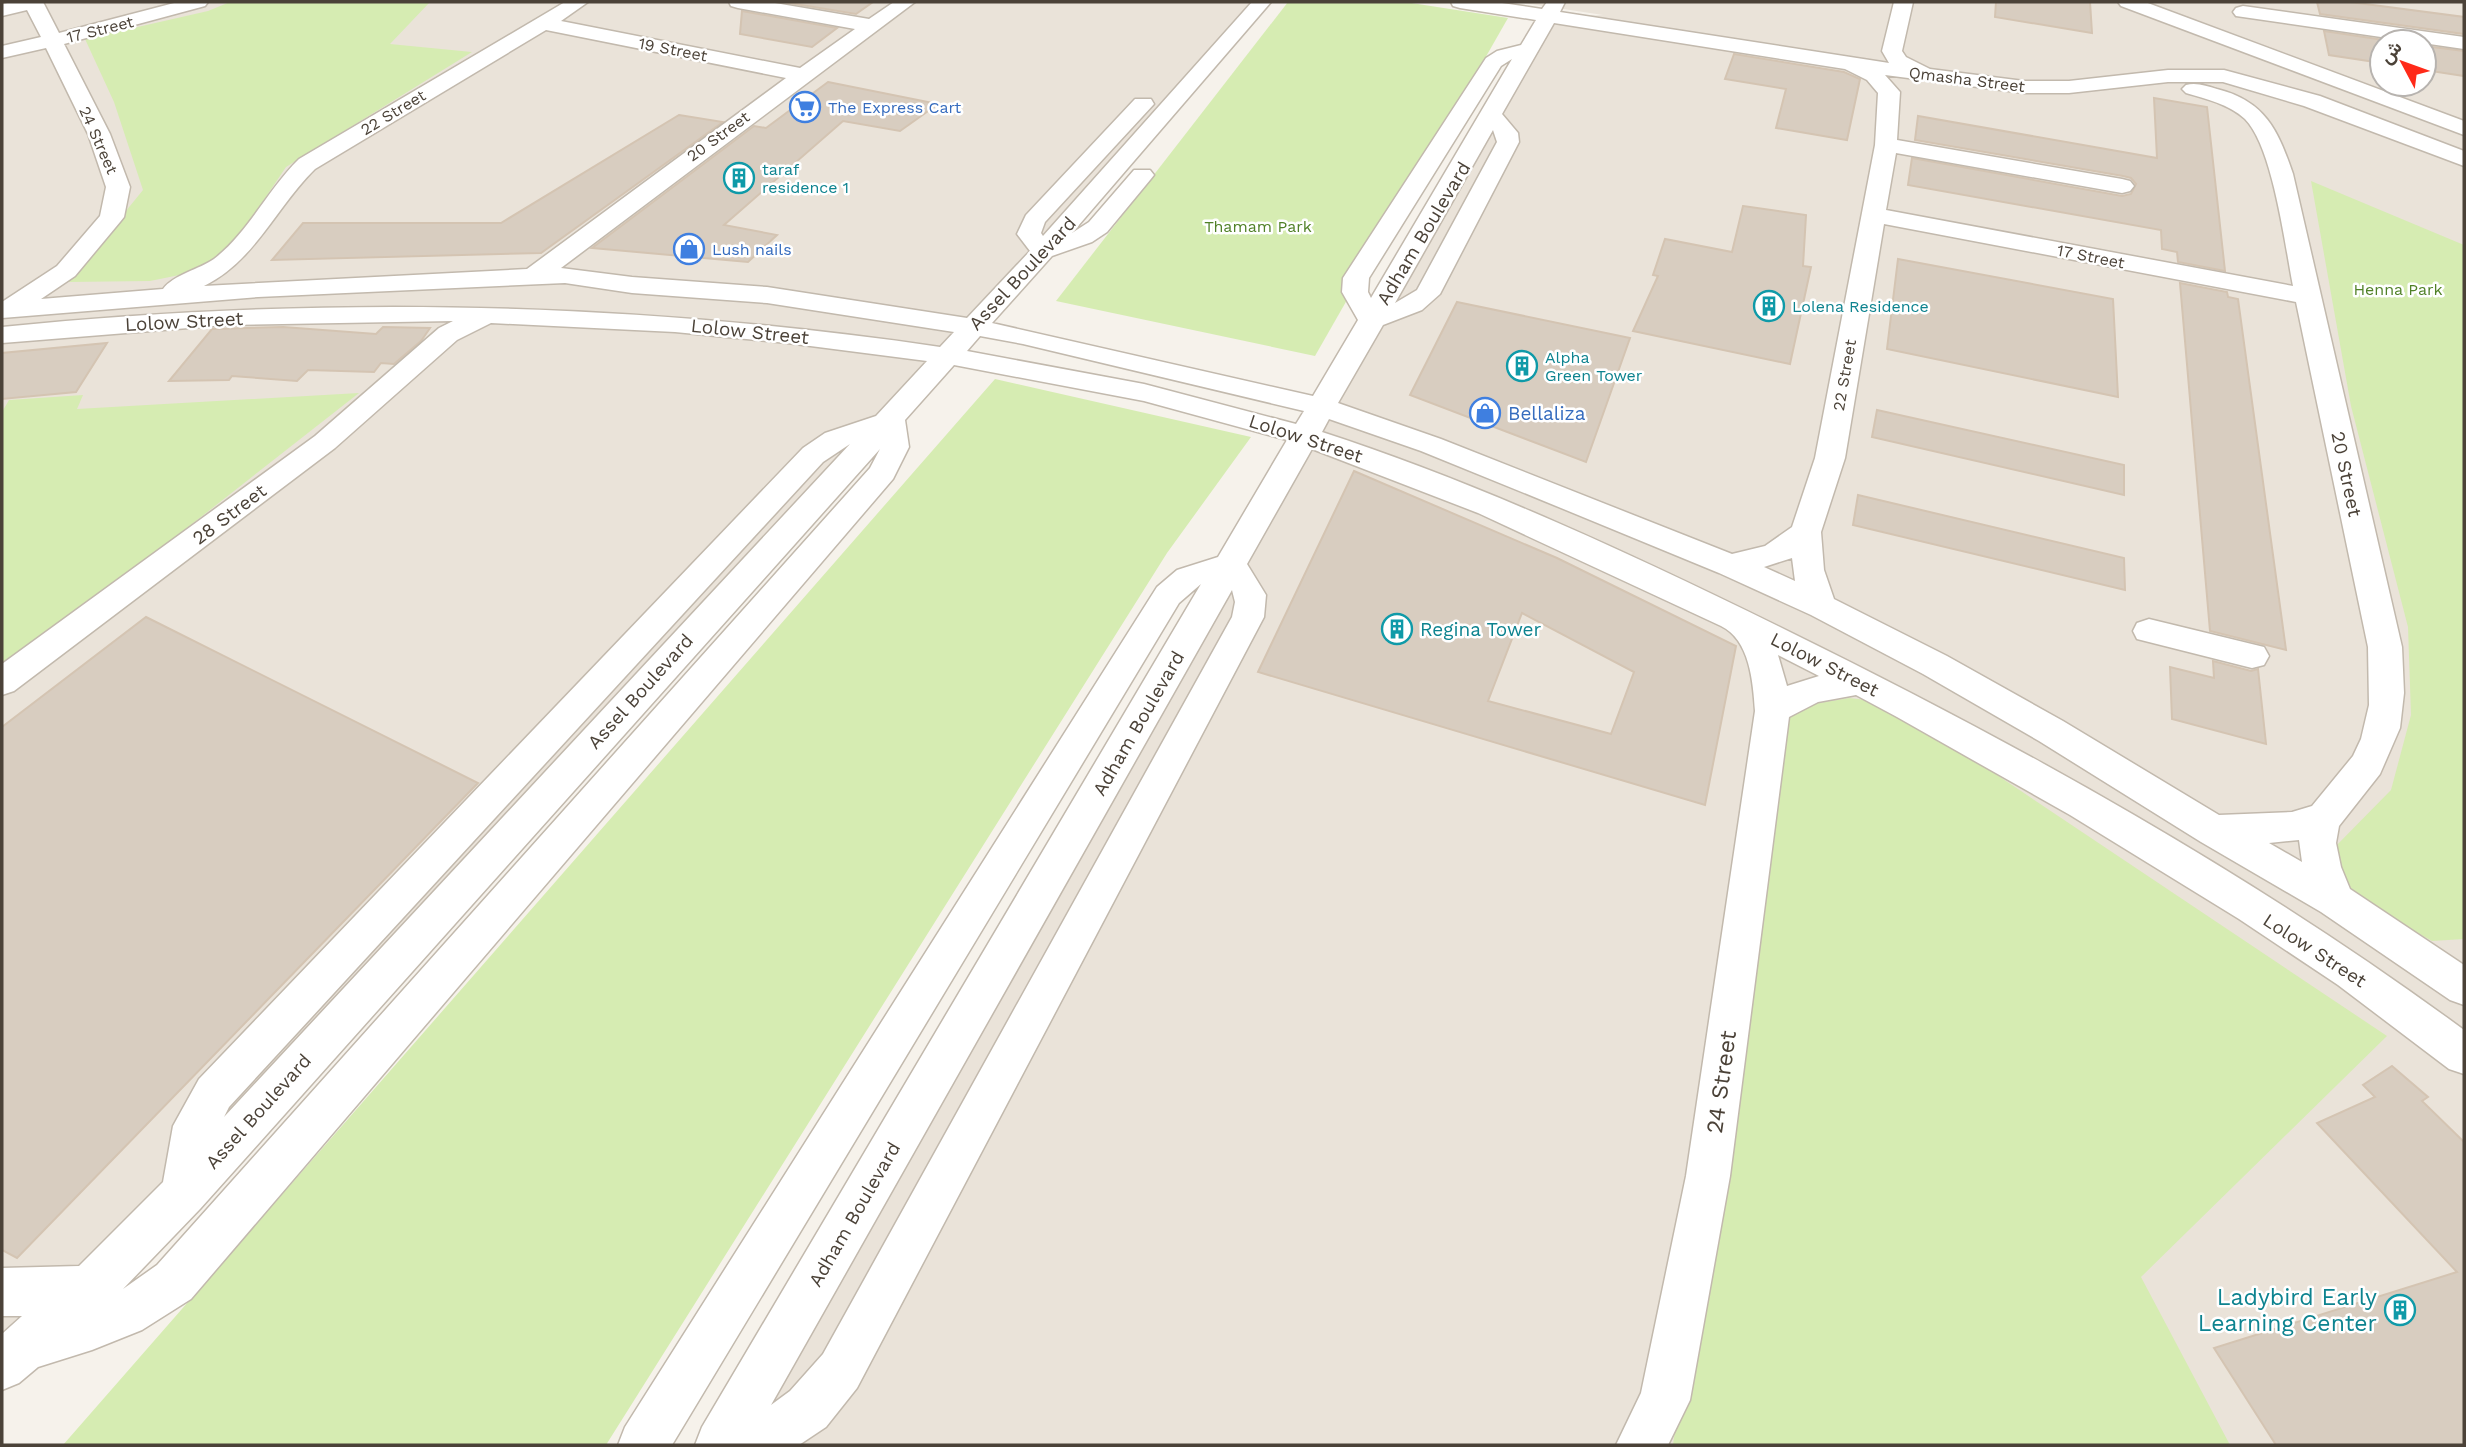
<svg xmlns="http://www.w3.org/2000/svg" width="2466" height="1447" viewBox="0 0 2466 1447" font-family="'Work Sans',Vazirmatn,sans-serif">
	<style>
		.residential { fill: #eae3d9; fill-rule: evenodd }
		.green { fill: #d6ecb2 }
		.building { fill: #d8cdc0; stroke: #d4c4b2; stroke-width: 2; fill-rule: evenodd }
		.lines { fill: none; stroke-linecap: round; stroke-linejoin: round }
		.minor-casing { stroke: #c2b9ad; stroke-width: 3 }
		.minor { fill: #fff; fill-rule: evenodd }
		.labels { text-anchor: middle; stroke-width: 5; stroke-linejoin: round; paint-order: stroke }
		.far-street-label { font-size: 16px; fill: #4b4238; stroke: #fff }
		.far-shop-label { font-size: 16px; fill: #366cbe; stroke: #fff; text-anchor: start }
		.far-culture-label { font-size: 16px; fill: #0d838f; stroke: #fff; text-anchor: start }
		.far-park-label { font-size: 16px; fill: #508127; stroke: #fff }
		.street-label { font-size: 19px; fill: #4b4238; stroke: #fff }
		.shop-label { font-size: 19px; fill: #366cbe; stroke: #fff; text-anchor: start }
		.culture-label { font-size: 19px; fill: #0d838f; stroke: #fff; text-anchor: start }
		.near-street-label { font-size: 23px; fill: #4b4238; stroke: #fff }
		.near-culture-label { font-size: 23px; fill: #0d838f; stroke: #fff; text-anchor: end }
	</style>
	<rect width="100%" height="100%" fill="#f6f2eb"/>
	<g class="residential">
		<polygon points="2,2 1256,2 225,1128 85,1269 2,1340"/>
		<path d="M1517,2H2464V1445H725L794,1317L1549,27L1560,17L1603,15ZM2382,42H2424V84H2382Z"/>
	</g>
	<g class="green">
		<polygon points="230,2 430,2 390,44 472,52 286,167 219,267 150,281 68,282 143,190 114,102 85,39 208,11"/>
		<polygon points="1288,2 1405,2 1508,18 1315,356 1056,301"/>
		<polygon points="2311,181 2464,245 2464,939 2432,941 2354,897 2333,849 2391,790 2411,715 2408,627 2351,406"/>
		<polygon points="995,379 1251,437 1167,553 606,1445 63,1445"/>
		<polygon points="359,393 2,673 2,412 9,400 83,395 77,409"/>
		<polygon points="1849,698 1886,702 1915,715 2003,779 2387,1036 2141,1277 2230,1445 1673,1445 1772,711"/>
	</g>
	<g class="building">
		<polygon points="783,2 873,2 856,14"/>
		<polygon points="1996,2 2090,2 2092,33 1995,17"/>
		<polygon points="2317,2 2350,2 2464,17 2464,34 2320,14"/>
		<polygon points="742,11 837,28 812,47 740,34"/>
		<polygon points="2324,31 2397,42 2382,42 2382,63 2329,55"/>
		<polygon points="2424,46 2464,51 2464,76 2424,70"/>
		<polygon points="1734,54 1844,72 1860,79 1847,140 1776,128 1786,89 1725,79"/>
		<polygon points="828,82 938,104 900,131 843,121 724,225 777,235 748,262 592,248 754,126 766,128"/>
		<polygon points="2154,98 2207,107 2225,271 2178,262 2177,252 2162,249 2161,230 1908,185 1912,158 2122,196 2131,194 2136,184 2131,178 2123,176 1915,140 1918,116 2157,158"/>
		<polygon points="679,115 723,122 541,253 272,260 303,223 501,223"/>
		<polygon points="1743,206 1806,215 1803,266 1811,267 1790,364 1633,331 1658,276 1653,275 1665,239 1732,252"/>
		<polygon points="1898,259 2113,299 2118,397 1887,349"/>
		<polygon points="2180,283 2227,292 2228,297 2238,299 2286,650 2210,631"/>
		<polygon points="1457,302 1630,338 1586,462 1410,395"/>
		<polygon points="283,327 376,334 383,327 430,328 421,341 394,364 381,363 374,372 308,370 297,381 232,376 229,380 169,381 212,329"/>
		<polygon points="107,343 76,392 2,399 2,353"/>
		<polygon points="1877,410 2124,465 2124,495 1872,437"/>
		<path d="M1354,471L1557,558L1736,646L1705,805L1258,672ZM1522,613L1634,672L1611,734L1488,701Z"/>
		<polygon points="1858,495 2124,558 2125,590 1853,525"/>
		<polygon points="146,617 478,783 17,1258 2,1250 2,727"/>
		<polygon points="2213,661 2251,671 2258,669 2266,744 2172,719 2170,667 2214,678"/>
		<polygon points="2392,1066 2428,1097 2422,1101 2464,1142 2464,1445 2276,1445 2214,1348 2457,1272 2317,1123 2375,1097 2363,1085"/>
	</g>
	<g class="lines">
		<g class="minor-casing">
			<g id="minor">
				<path d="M13,2H43L59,33L178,2H208L205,6L64,44L110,134L130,187L124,217L120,222L75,276L41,299L163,289C173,275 200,269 214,259C248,233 268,189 299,159L565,2H588L561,21L800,68L855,29L738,8L731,6L729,2H769L869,19L894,2H915L561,268L632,277L767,287L967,318L1030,251L1017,234L1026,215L1135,99H1151L1154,104L1045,222L1041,233L1043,236L1252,2H1271L1072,233L1089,222L1134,170H1150L1154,175L1150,180L1107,232L1092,242L1052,256L992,323L1313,396L1358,320L1342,292L1343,278L1486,58L1497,51L1521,45L1536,20L1460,8L1453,6L1451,2H1495L1542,9L1547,2H1565L1560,12L1889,63L1882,51L1894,2H1913L1902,51L1906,57L1930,69L2024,81H2069L2168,70H2224L2320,96L2464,151V166L2304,106L2223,82H2168L2069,93H2024L1885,75L1900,92L1897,140L2122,179L2130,181L2134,186L2130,191L2122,193L1896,153L1886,210L2293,286C2285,246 2273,147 2245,119C2229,104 2206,99 2186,93L2182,89L2186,85C2196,82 2207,86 2217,89C2265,101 2278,130 2293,174L2402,647L2404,693L2400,728L2380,774L2339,826L2336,843L2341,867L2350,889L2464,965V1005L2450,1000L2321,912L2201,842L2039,741L1923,674L1811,615L1719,573L1544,501L1421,451L1329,419L1322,432C1482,484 1638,557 1788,631C2022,746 2254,875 2464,1030V1074L2449,1069L2338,985L2239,919L2070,815L1897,717L1856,695L1818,702L1789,717L1730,1176L1690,1400L1668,1445H1616L1641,1393L1686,1176L1755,711C1753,682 1750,640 1721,626L1478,513L1312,449L1247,564L1266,595L1264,617L857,1388L826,1427L799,1445H695L702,1427L1201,584L1179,603L672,1445H618L625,1427L1157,587L1177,570L1218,557L1287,440L1144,401L954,365L905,420L909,447L893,479L191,1299L142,1330L92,1350L38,1367L19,1383L2,1390V1334L22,1316H2V1268L79,1266L163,1182L173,1126L199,1079L803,448L825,433L876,416L927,361L787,343L675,332L491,323L457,340L335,448L14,691L2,695V664L315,436L439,328L453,321L226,325L2,343V327C315,295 628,301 940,347L954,332L767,303L632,293L565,283L258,297L2,318V302L57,266L100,216L106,187L88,134L46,48L2,58V46L41,37L27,10L2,16V4ZM1554,23L1845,69L1867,80L1878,93L1875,145L1815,458L1792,527L1765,546L1732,554L1441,439L1338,403L1383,325L1422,310L1440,294L1519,142L1518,133L1502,114ZM546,30L786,78L527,269L204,286C255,261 276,207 315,169ZM1512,59L1371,298L1368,292L1369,278L1501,66ZM1493,130L1497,142L1417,290L1395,303ZM1884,224L2296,302L2368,647L2369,705L2361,739L2353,756L2312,806L2292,812L2219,815L2063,721L1947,656L1834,599L1824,570L1821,532L1845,458ZM980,336L1023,344L1304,411L1296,424L1144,384L967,351ZM850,444L224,1117L229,1107L823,462ZM880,449L870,468L157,1265L123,1289L200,1209ZM1792,558L1795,581L1764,567ZM1232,590L1235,602L1232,617L823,1354L790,1391L771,1405ZM1778,655L1819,676L1787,686ZM2299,840L2302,862L2269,843Z"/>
				<polygon points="2118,2 2145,2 2464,121 2464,135 2121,6"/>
				<polygon points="2243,6 2464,37 2464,49 2236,16 2233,12 2236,8"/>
				<polygon points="2149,619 2264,647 2269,656 2264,665 2252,668 2137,639 2133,631 2137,623"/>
			</g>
		</g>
		<use href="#minor" class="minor"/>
	</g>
	<defs>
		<g id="supermarket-ring" transform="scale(1.575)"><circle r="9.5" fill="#fff" stroke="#3f7fe0" stroke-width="1.5"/><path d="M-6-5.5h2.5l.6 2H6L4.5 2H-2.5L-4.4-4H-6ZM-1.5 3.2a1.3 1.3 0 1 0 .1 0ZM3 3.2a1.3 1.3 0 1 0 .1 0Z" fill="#3f7fe0"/></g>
		<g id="building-ring" transform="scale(1.575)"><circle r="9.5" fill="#fff" stroke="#0f9aa8" stroke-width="1.5"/><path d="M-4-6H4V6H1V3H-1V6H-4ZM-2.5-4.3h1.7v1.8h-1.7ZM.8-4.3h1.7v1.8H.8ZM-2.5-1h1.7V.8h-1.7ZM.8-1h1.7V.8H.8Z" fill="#0f9aa8"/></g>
		<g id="shop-ring" transform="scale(1.575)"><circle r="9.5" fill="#fff" stroke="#3f7fe0" stroke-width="1.5"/><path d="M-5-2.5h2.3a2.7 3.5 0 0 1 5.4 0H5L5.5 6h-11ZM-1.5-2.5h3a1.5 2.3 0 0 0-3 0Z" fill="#3f7fe0"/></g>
	</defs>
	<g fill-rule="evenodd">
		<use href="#supermarket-ring" x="805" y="107"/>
		<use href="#building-ring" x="739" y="178"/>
		<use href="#shop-ring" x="689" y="249"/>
		<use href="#building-ring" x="1769" y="306"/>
		<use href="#building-ring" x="1522" y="366"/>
		<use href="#shop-ring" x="1485" y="413"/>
		<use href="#building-ring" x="1397" y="629"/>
		<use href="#building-ring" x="2400" y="1310"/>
	</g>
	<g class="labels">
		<g class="far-street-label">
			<text transform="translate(100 29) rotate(-14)" y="6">17 Street</text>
			<text transform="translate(673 49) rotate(11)" y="6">19 Street</text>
			<text transform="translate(1967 79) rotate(7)" y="6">Qmasha Street</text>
			<text transform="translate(393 112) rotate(-31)" y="6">22 Street</text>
			<text transform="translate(718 136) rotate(-36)" y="6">20 Street</text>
			<text transform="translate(99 140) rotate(66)" y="6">24 Street</text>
			<text transform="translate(2091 256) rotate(11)" y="6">17 Street</text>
			<text transform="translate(1844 375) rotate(-80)" y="6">22 Street</text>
		</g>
		<g class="far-shop-label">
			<text x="828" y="113">The Express Cart</text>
			<text x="712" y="255">Lush nails</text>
		</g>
		<g class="far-culture-label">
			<text x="762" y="175">taraf<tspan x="762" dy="18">residence 1</tspan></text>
			<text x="1792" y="312">Lolena Residence</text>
			<text x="1545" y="363">Alpha<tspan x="1545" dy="18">Green Tower</tspan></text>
		</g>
		<g class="far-park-label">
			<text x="1258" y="232">Thamam Park</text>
			<text x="2398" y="295">Henna Park</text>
		</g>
		<g class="street-label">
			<text transform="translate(1423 233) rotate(-59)" y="7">Adham Boulevard</text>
			<text transform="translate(1022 273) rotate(-47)" y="7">Assel Boulevard</text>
			<text transform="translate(184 321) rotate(-3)" y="7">Lolow Street</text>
			<text transform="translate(750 331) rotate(6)" y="7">Lolow Street</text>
			<text transform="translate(1306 438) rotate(18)" y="7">Lolow Street</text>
			<text transform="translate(2347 474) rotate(78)" y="7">20 Street</text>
			<text transform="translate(229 514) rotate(-37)" y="7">28 Street</text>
			<text transform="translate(1825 664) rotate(27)" y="7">Lolow Street</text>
			<text transform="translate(640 691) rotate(-48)" y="7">Assel Boulevard</text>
			<text transform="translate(1138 723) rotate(-60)" y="7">Adham Boulevard</text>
			<text transform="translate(2315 950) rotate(33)" y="7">Lolow Street</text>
			<text transform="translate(258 1111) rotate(-48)" y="7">Assel Boulevard</text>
			<text transform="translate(854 1214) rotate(-60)" y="7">Adham Boulevard</text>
		</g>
		<g class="shop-label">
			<text x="1508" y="420">Bellaliza</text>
		</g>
		<g class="culture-label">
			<text x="1420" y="636">Regina Tower</text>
		</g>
		<g class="near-street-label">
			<text transform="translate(1721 1082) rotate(-82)" y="8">24 Street</text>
		</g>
		<g class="near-culture-label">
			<text x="2377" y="1305">Ladybird Early<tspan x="2377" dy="26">Learning Center</tspan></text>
		</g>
	</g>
	<rect width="2466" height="1447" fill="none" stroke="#4b4238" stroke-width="7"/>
	<g transform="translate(2403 63) rotate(311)"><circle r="33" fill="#ffffff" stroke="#b7b3af" stroke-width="2"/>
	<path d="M0-5L12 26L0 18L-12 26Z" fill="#ff2a19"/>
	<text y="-10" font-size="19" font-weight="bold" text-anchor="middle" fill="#4b4238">ش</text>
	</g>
</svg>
